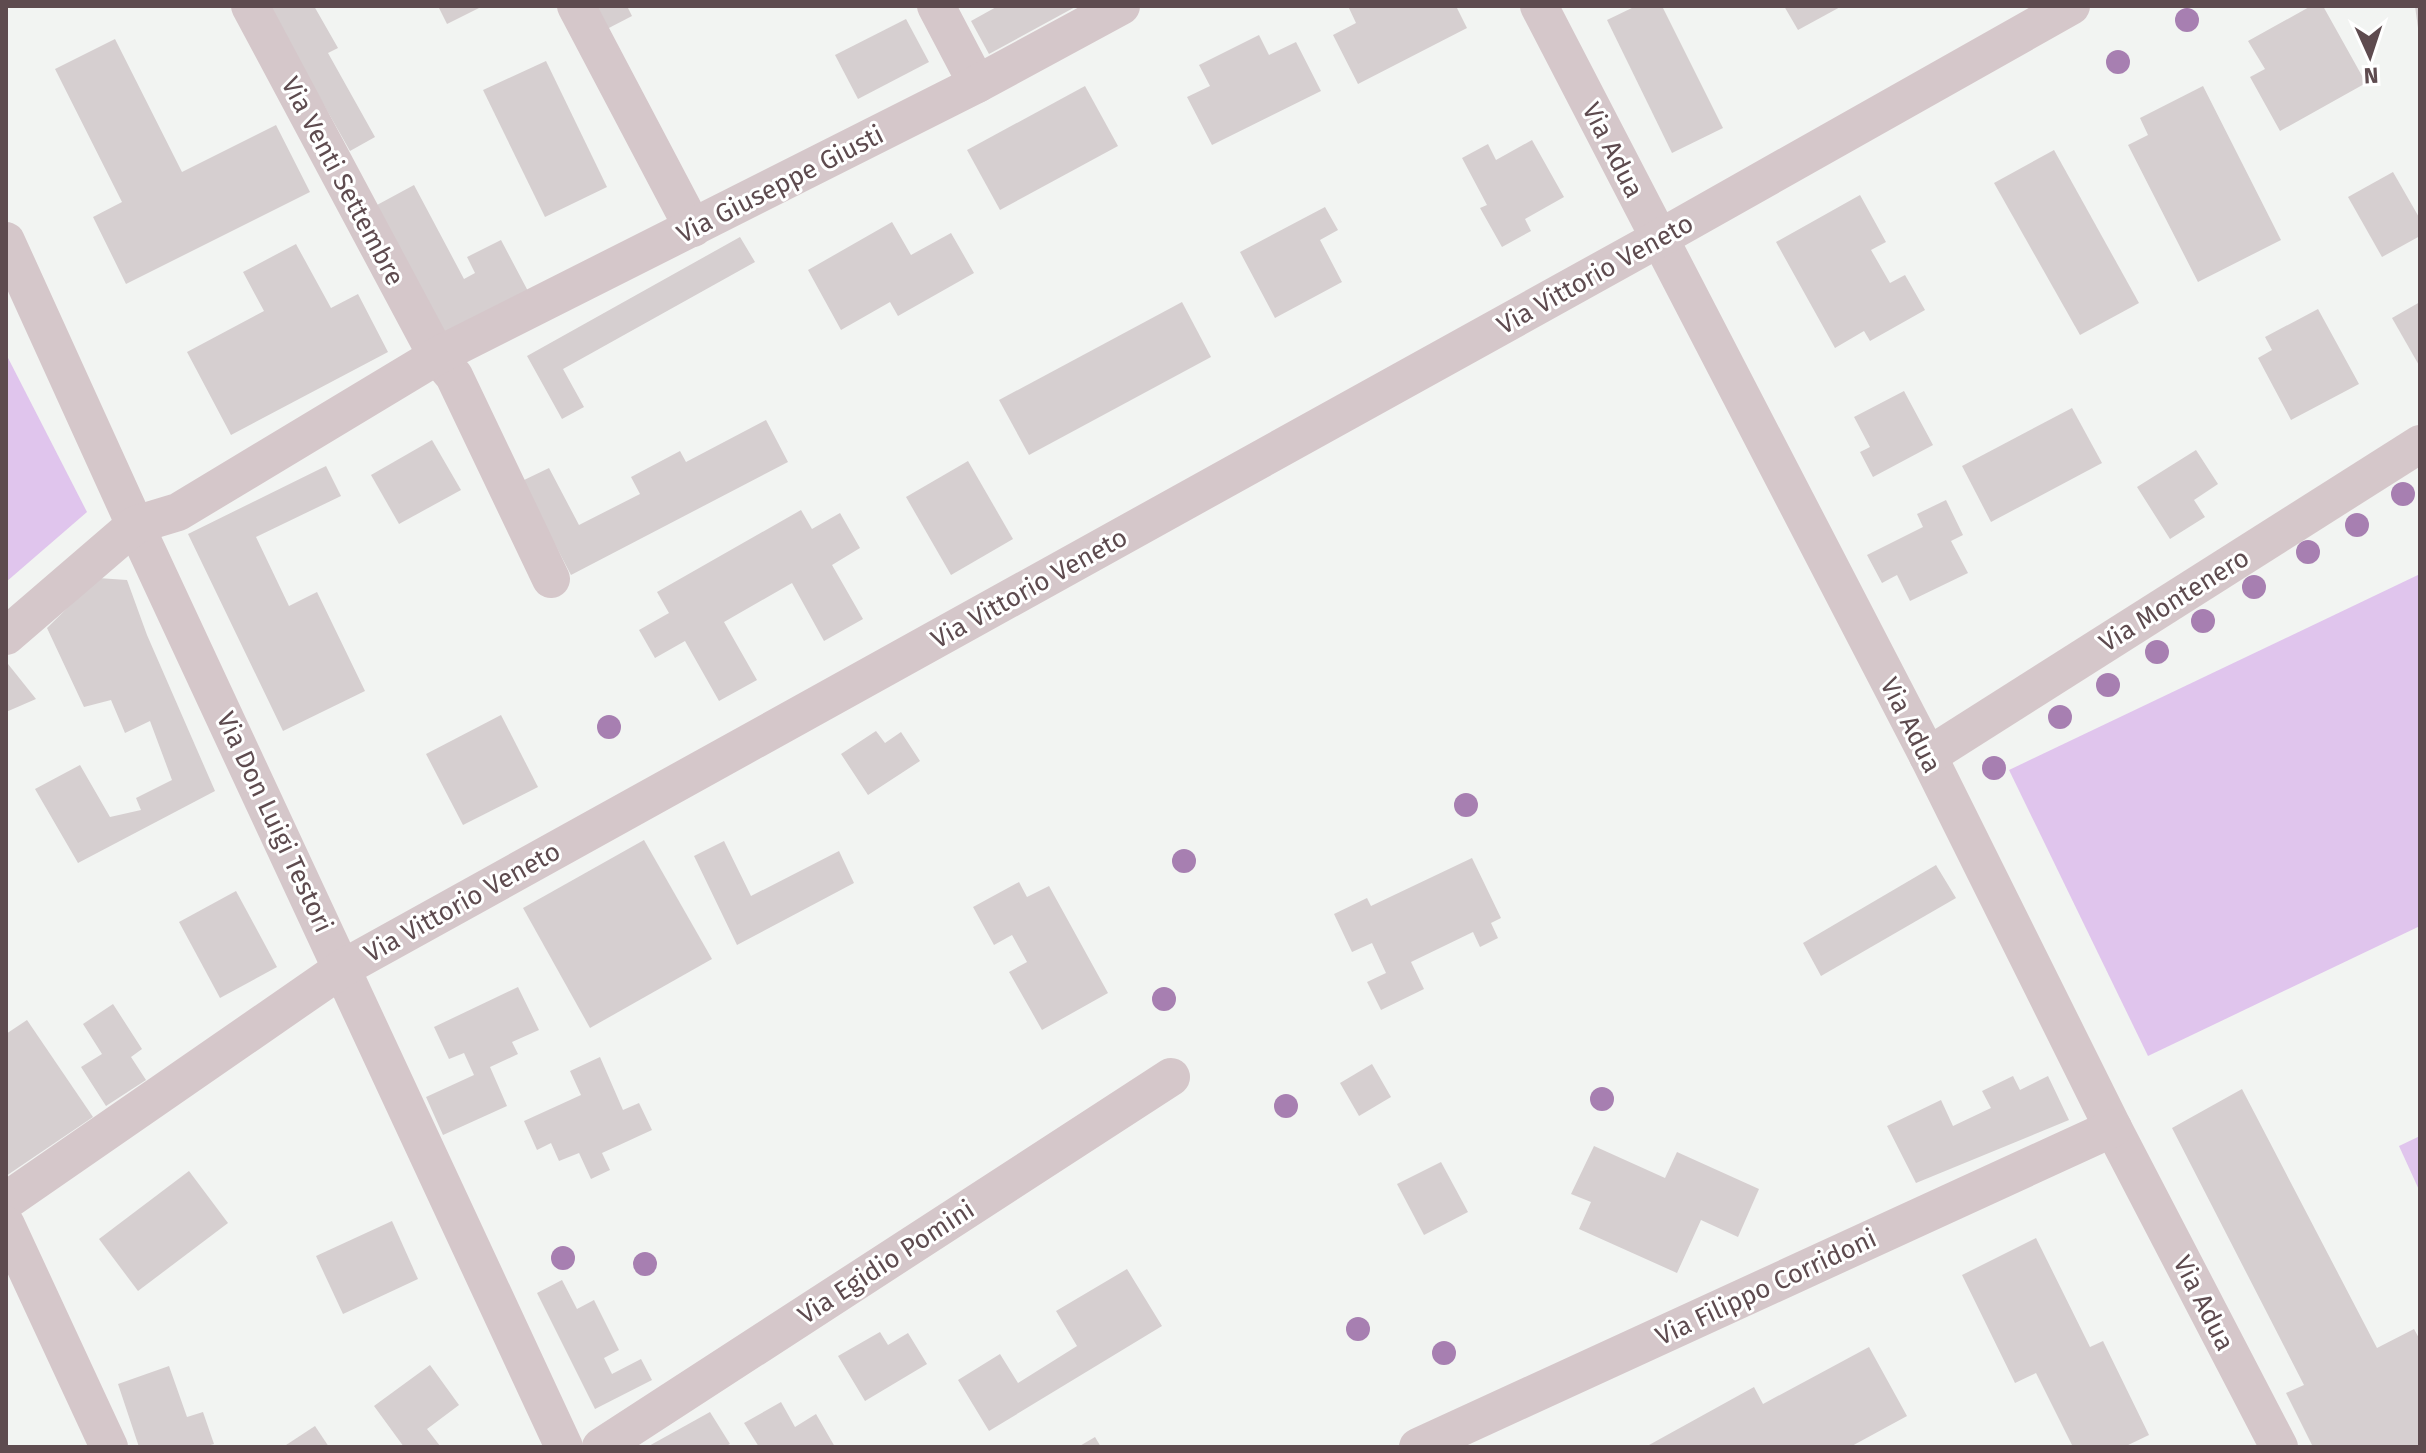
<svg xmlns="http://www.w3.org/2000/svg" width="2426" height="1453" viewBox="0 0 2426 1453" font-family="'Fira Sans',sans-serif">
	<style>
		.green { fill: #e0c5ed }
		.building { fill: #d6cfd0 }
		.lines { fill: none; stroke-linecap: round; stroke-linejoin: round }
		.street { stroke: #d5c7ca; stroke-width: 38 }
		.tree { fill: #a77fb1 }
		.labels { text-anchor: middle; stroke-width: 6; stroke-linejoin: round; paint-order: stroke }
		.street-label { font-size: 26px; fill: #5e4b4f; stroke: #fff }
	</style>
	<rect width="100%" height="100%" fill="#f2f4f2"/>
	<g class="green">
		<polygon points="6,354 87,512 6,582"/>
		<polygon points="2420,574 2420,926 2148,1056 2009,770"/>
		<polygon points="2420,1136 2420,1192 2399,1146"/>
	</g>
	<g class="building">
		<polygon points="268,6 314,6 338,48 328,53 375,137 350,151"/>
		<polygon points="438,6 483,6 447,24"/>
		<polygon points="593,6 627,6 632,16 605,30"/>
		<polygon points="998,6 1077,6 989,54 971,21"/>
		<polygon points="1348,6 1456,6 1467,28 1358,84 1333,35 1356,23"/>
		<polygon points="1636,6 1662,6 1723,128 1672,153 1607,20"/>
		<polygon points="1784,6 1842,6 1798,30"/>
		<polygon points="2311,6 2323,6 2366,83 2280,131 2250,77 2265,69 2248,41"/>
		<polygon points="2415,6 2420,6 2420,28 2418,28"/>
		<polygon points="906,19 929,62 858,99 835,55"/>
		<polygon points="1259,35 1269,55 1296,42 1321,91 1212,145 1187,97 1210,86 1199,65"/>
		<polygon points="115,39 182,172 276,125 310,192 126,284 93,217 122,202 55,69"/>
		<polygon points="546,61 607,187 545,217 483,90"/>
		<polygon points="1085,86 1118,146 1000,210 967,150"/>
		<polygon points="2203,86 2281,240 2198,282 2128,145 2148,135 2140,118"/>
		<polygon points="1532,140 1564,197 1525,219 1531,231 1502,247 1480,208 1487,205 1462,158 1488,144 1496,160"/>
		<polygon points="2054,150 2139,303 2080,335 1994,183"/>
		<polygon points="2393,172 2420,219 2420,236 2382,257 2348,197"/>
		<polygon points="414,185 464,279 475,273 467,257 501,240 529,293 446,336 377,205"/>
		<polygon points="1860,195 1886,242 1871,250 1890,283 1905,275 1925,310 1870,341 1864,331 1835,348 1776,242"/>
		<polygon points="1325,207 1338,230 1320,240 1342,282 1275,318 1240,252"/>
		<polygon points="892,222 911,255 951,233 974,273 898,316 890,302 841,330 808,270"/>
		<polygon points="740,237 755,262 563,369 584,407 562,419 527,356"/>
		<polygon points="296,244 331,308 358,294 388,352 231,435 187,352 264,311 243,272"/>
		<polygon points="1182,302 1211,357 1029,455 999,400"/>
		<polygon points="2420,302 2420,367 2392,318"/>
		<polygon points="2318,309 2359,384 2291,420 2258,358 2272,350 2265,337"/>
		<polygon points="1904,391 1933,445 1873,477 1860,452 1870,447 1854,417"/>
		<polygon points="2072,408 2102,463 1991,522 1962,466"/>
		<polygon points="766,420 788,462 571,575 522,481 549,468 579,525 640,494 631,477 680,451 686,462"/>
		<polygon points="432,440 461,490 399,524 371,475"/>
		<polygon points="2196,450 2218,484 2194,500 2205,517 2170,539 2137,487"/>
		<polygon points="968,461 1013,539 951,575 906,497"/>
		<polygon points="326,466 341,496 256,537 289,606 317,592 365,691 283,731 188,534"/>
		<polygon points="1946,500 1963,535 1951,541 1968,573 1910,601 1897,575 1882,583 1867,555 1923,527 1917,514"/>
		<polygon points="801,510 812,529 840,513 860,548 832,565 863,619 824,641 792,583 724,622 757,680 719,701 685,641 655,658 639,630 669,613 657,592"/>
		<polygon points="98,578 127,580 147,635 215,791 78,863 35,789 80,765 110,817 141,810 136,798 172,780 150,721 125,733 111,700 84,707 47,628"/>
		<polygon points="8,664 36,699 6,712 6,666"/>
		<polygon points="501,715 538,787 463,825 426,754"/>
		<polygon points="876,731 885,743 901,732 920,761 868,795 841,754"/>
		<polygon points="644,840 712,959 590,1028 523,908"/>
		<polygon points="724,841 751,896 839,851 854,883 737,945 694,856"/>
		<polygon points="1472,858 1501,918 1491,923 1498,938 1480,947 1473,932 1411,962 1424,989 1381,1010 1367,982 1386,973 1372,943 1352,952 1334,914 1367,898 1371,906"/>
		<polygon points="1936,865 1956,898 1821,976 1803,943"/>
		<polygon points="1019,882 1027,897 1049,886 1108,993 1042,1030 1009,972 1027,962 1012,935 994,945 973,907"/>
		<polygon points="236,891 277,967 220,998 179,922"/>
		<polygon points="518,987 539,1030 512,1042 518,1054 490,1067 507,1106 443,1135 426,1097 474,1075 464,1053 449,1059 434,1027"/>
		<polygon points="113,1004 142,1049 131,1057 146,1080 106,1106 81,1067 102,1054 83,1024"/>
		<polygon points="27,1020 93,1117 6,1176 6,1034"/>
		<polygon points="600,1057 623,1110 639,1103 652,1130 602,1153 610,1170 591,1179 579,1153 559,1161 551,1143 537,1150 524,1121 581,1095 570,1071"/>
		<polygon points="1372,1064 1391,1097 1359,1116 1340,1083"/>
		<polygon points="2013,1076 2020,1090 2048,1076 2069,1120 1916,1183 1887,1126 1941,1100 1953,1126 1991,1108 1982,1091"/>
		<polygon points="2242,1089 2377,1348 2414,1329 2420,1340 2420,1447 2313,1447 2286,1393 2304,1385 2172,1128"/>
		<polygon points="1594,1146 1665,1178 1677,1152 1759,1189 1738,1237 1701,1220 1677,1273 1579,1229 1591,1202 1571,1194"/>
		<polygon points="1441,1162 1468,1212 1424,1235 1397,1184"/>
		<polygon points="189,1171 228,1223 138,1291 99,1239"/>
		<polygon points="392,1221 418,1279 343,1314 316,1256"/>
		<polygon points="2036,1238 2090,1347 2103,1341 2149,1435 2124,1447 2073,1447 2036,1373 2015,1383 1962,1275"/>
		<polygon points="1127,1269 1162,1326 989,1431 958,1380 1000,1354 1018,1383 1077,1346 1056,1311"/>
		<polygon points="562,1280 577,1309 594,1300 619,1350 604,1358 612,1374 641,1359 652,1380 595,1409 537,1293"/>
		<polygon points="880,1332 888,1345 908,1333 927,1364 865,1401 838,1356"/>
		<polygon points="1869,1347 1907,1416 1850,1447 1650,1447 1649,1445 1754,1387 1763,1404"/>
		<polygon points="430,1365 459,1405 427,1429 440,1446 404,1447 374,1406"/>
		<polygon points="169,1366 187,1417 203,1412 214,1444 204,1447 139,1447 118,1384"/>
		<polygon points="781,1402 795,1427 816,1414 835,1447 759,1447 744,1423"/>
		<polygon points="710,1412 730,1444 724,1447 647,1447"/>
		<polygon points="315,1426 329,1447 283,1447"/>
		<polygon points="1095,1437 1101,1447 1078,1447"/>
	</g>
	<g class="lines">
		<g class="street">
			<polyline points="250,6 437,356 454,376 551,579"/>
			<polyline points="576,6 693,228"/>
			<polyline points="936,6 977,84"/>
			<polyline points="1539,6 1928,756 2113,1128 2279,1447"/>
			<polyline points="6,241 135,525 564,1447"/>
			<polyline points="6,636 135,525 178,512 437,356 977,84 1121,6"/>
			<polyline points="1928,756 2420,444"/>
			<polyline points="6,1201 343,968 1658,239 2071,6"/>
			<polyline points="6,1225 109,1447"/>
			<polyline points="601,1447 1171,1077"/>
			<polyline points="1418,1447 2113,1128"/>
		</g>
	</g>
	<g class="tree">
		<circle cx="2187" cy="20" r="12"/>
		<circle cx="2118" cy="62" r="12"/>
		<circle cx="2403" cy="494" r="12"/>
		<circle cx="2357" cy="525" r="12"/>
		<circle cx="2308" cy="552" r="12"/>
		<circle cx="2254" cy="587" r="12"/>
		<circle cx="2203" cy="621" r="12"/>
		<circle cx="2157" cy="652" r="12"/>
		<circle cx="2108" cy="685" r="12"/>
		<circle cx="2060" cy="717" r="12"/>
		<circle cx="609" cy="727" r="12"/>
		<circle cx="1994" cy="768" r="12"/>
		<circle cx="1466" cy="805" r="12"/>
		<circle cx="1184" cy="861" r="12"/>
		<circle cx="1164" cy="999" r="12"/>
		<circle cx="1602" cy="1099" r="12"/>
		<circle cx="1286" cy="1106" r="12"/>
		<circle cx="563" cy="1258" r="12"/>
		<circle cx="645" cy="1264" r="12"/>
		<circle cx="1358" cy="1329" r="12"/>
		<circle cx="1444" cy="1353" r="12"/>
	</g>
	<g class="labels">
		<g class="street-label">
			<text transform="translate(1613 150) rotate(63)" y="9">Via Adua</text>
			<text transform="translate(343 181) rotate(62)" y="9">Via Venti Settembre</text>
			<text transform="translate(780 184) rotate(-27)" y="9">Via Giuseppe Giusti</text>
			<text transform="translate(1595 274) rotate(-29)" y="9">Via Vittorio Veneto</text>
			<text transform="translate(1029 588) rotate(-29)" y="9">Via Vittorio Veneto</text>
			<text transform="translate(2174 600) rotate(-32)" y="9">Via Montenero</text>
			<text transform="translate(1911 725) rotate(63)" y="9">Via Adua</text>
			<text transform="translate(275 822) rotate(65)" y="9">Via Don Luigi Testori</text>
			<text transform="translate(462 902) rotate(-29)" y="9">Via Vittorio Veneto</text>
			<text transform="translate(886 1262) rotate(-33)" y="9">Via Egidio Pomini</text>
			<text transform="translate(1766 1287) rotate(-25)" y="9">Via Filippo Corridoni</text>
			<text transform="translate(2204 1303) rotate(63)" y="9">Via Adua</text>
		</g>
	</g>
	<rect width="2426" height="1453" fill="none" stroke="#5e4b4f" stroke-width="16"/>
	<g transform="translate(2370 56) rotate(177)" stroke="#ffffff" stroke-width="6" paint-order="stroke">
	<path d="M0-6L14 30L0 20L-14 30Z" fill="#5e4b4f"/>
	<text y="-12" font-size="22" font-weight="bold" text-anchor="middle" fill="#5e4b4f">N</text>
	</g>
</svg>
